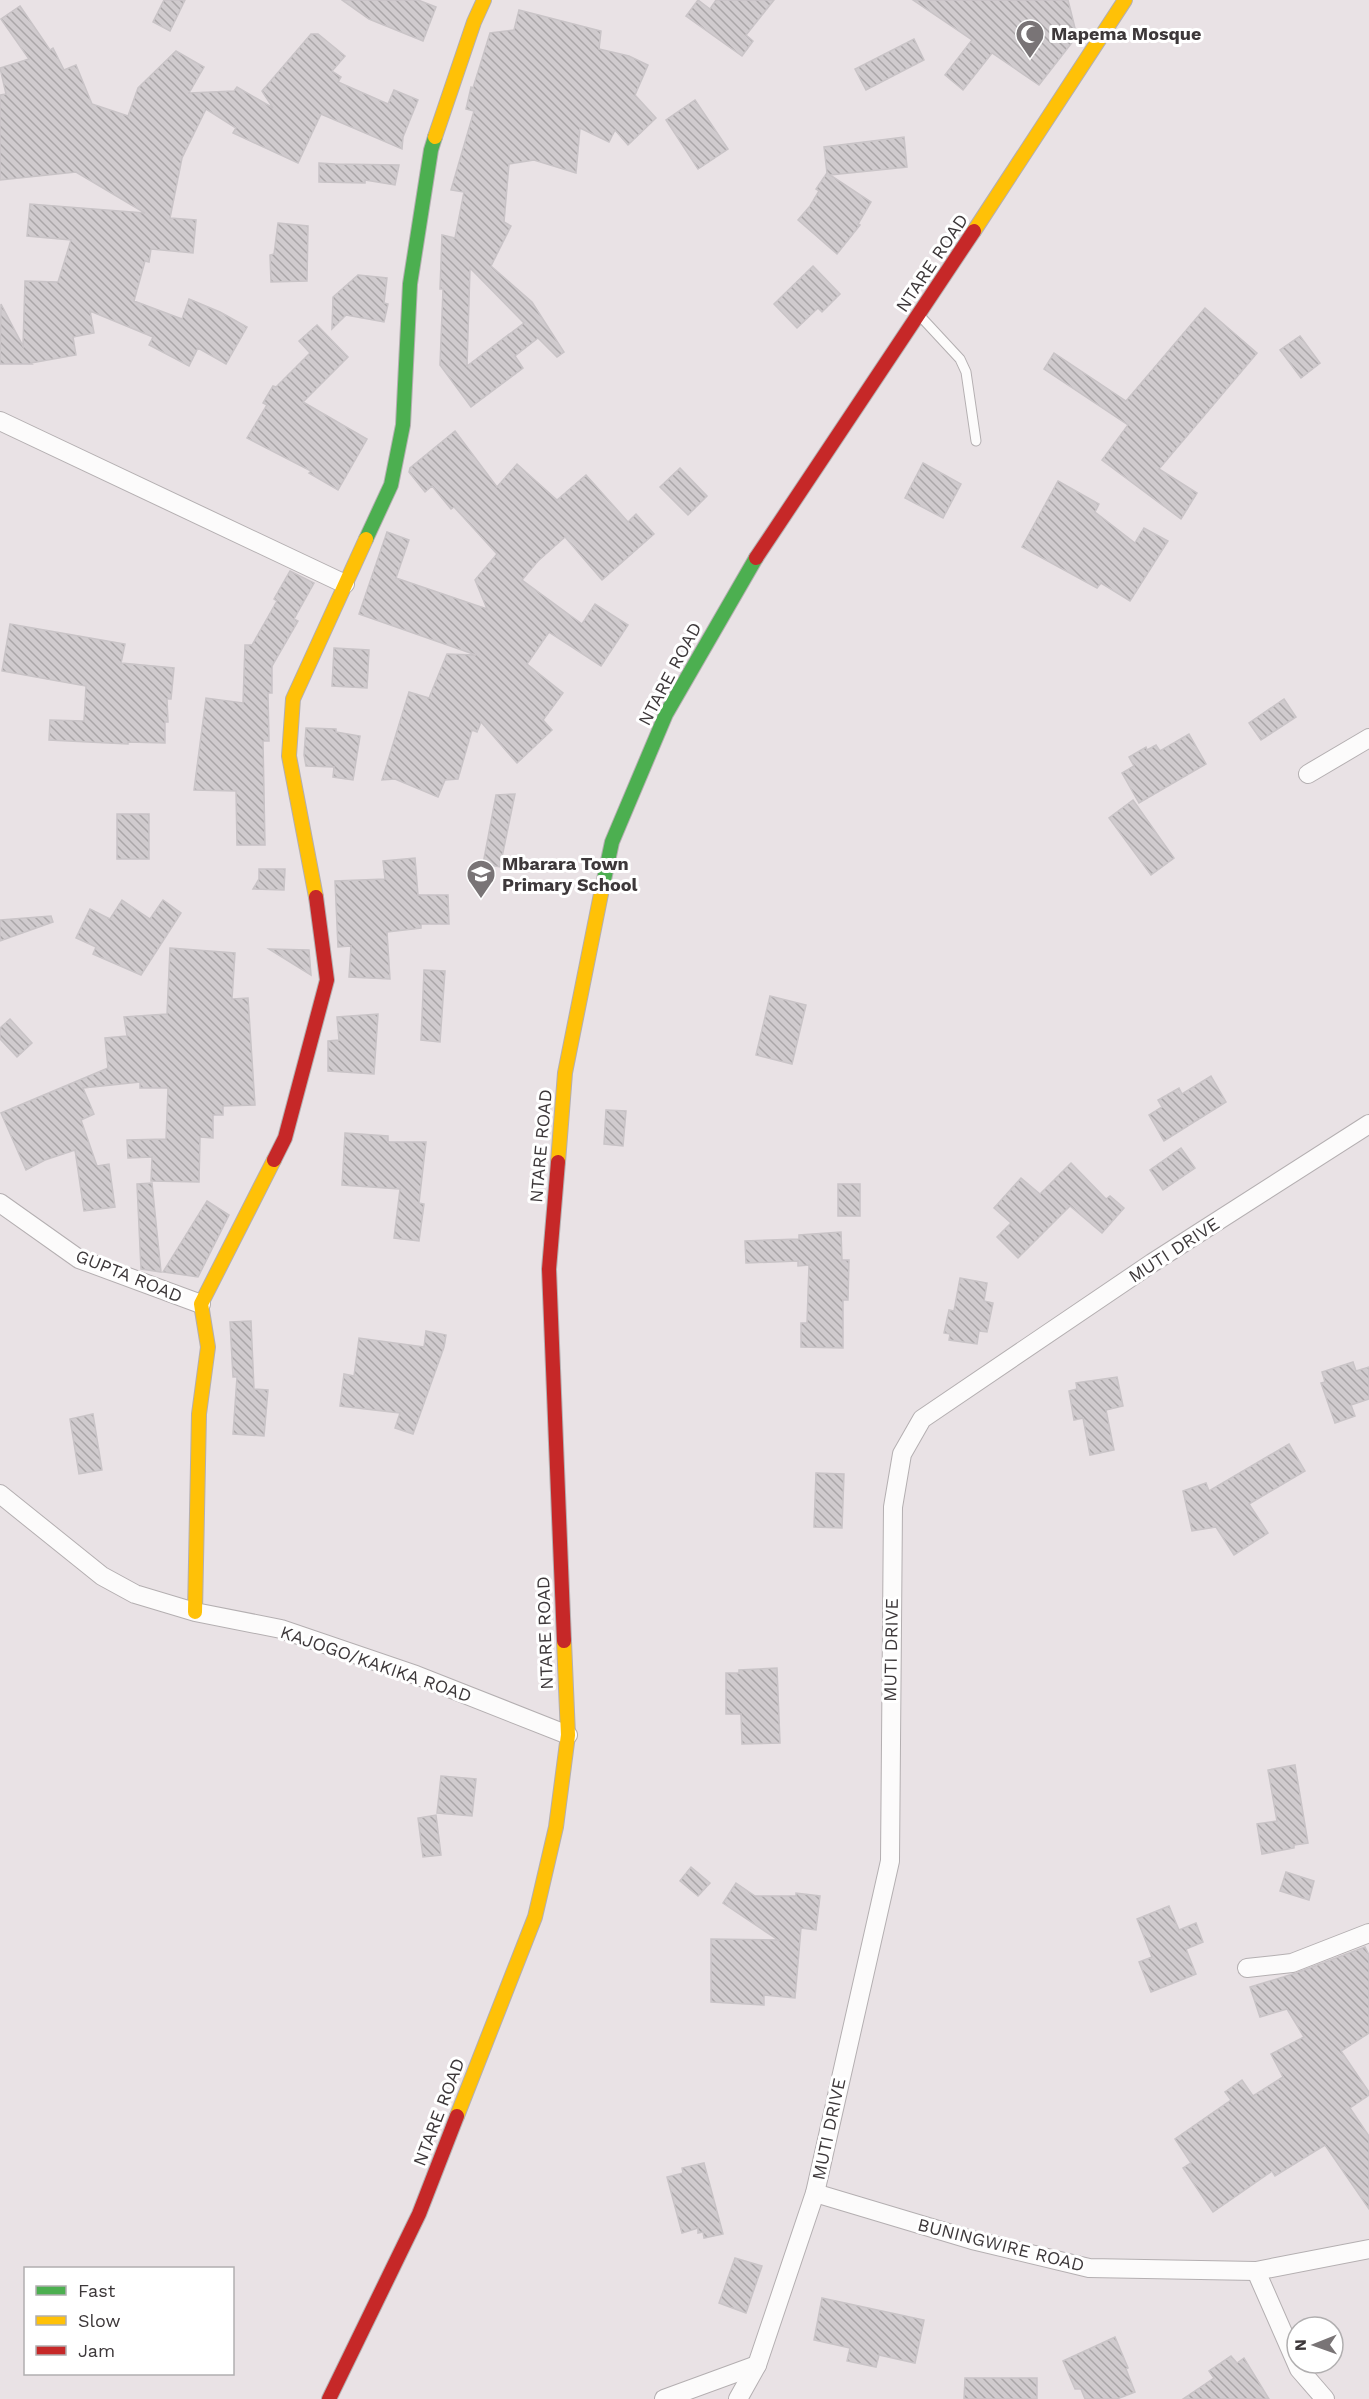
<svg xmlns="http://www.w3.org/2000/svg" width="1369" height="2399" viewBox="0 0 1369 2399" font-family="'Work Sans',sans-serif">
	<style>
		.building { fill: url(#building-back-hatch); stroke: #c9c4c7; stroke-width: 1.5; fill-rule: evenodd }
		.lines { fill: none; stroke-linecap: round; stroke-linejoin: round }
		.lane-casing { stroke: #b4afb1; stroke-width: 11 }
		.street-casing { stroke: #b4afb1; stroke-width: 20 }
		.fast-casing { stroke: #b4afb1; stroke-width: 16 }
		.slow-casing { stroke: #b4afb1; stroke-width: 16 }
		.jam-casing { stroke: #b4afb1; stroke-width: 16 }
		.lane { stroke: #fcfbfb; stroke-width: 9 }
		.street { stroke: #fcfbfb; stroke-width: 18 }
		.fast { stroke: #4caf50; stroke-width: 14 }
		.slow { stroke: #ffc107; stroke-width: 14 }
		.jam { stroke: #c62828; stroke-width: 14 }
		.labels { text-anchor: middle; stroke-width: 6; stroke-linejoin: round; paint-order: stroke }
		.poi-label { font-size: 18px; font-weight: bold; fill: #3d383a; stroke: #fff; text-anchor: start }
		.street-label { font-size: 18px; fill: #3d383a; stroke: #fff }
	</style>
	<defs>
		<pattern id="building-back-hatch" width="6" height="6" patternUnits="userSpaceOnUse" patternTransform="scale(1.5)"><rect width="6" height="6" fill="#d0cbce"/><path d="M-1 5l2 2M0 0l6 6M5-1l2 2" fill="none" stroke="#aaa6a8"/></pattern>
	</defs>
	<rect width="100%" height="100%" fill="#e9e2e5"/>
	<g class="building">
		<polygon points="164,0 185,0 170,31 153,22"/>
		<polygon points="342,0 418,0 436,7 423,41 369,19"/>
		<polygon points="698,0 710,9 716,0 774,0 746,35 753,41 742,56 686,16"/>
		<polygon points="913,0 1068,0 1077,36 1039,85 992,53 963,90 945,75 972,40"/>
		<polygon points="20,6 50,50 53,48 64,70 76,65 92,104 128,116 138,88 176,51 204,67 189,93 234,91 237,87 273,108 262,91 311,34 318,34 345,56 332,71 341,77 338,82 388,104 394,90 418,100 403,137 402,149 321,114 298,163 233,133 236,128 206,109 182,158 170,218 196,220 193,253 151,249 149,262 145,261 134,301 182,319 189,299 220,312 247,327 226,364 198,348 189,366 149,345 153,337 90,311 94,333 73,337 76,355 31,363 32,364 0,364 1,304 23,346 25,281 58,282 71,240 27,236 30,204 145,213 76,172 0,180 0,95 6,94 0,68 29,59 1,19"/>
		<path d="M519,10L601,31L599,49L629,56L648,65L635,95L656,118L628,145L615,130L609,142L580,128L576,173L534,160L509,164L504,222L511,226L491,266L532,302L564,352L557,357L538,338L515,356L523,368L471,407L440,365L443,289H440L442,235L455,238L464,192L451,190L474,111L466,109L471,87L473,88L490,33L514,30ZM470,268L524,323L467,366Z"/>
		<polygon points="914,39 924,60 866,90 855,69"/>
		<polygon points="695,100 728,149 698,169 666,120"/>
		<polygon points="904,137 907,167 830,175 871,202 858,224 860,225 837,254 798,220 810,206 819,191 816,189 827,173 824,147"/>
		<polygon points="319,163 335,164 399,165 395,185 365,180 365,183 319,182"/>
		<polygon points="278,223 308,226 307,281 271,282 270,255 274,254"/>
		<polygon points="813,266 840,294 822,312 818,308 797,328 774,304"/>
		<polygon points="358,275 387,278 384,303 388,304 384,322 346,315 332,329 333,297"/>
		<polygon points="1205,308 1257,353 1159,469 1197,493 1181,519 1102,460 1128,425 1044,369 1054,353 1126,401"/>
		<polygon points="317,325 348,357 303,402 367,439 338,490 309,473 311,471 247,438 267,405 263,403 273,386 276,387 310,353 299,341"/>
		<polygon points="1300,336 1320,363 1301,378 1280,350"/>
		<polygon points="455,431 497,487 517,464 557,500 586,475 628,522 636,514 654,534 602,580 565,537 538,561 522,580 582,624 595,604 628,625 601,666 549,632 527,664 563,693 543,720 552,730 517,763 481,722 477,732 472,730 458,779 445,780 438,797 395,779 382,780 409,692 429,698 447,654 476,655 359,614 387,532 409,540 396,578 487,609 475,580 497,554 454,507 451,509 432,486 425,492 409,472 410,468"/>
		<polygon points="923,463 961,484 943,518 905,498"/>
		<polygon points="680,468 707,496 688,515 660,487"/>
		<polygon points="1058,481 1099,504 1095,512 1135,543 1144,528 1168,541 1130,601 1101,583 1097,588 1022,547"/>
		<polygon points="290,571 314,583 294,619 298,621 272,666 272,693 268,693 269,741 263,741 265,845 237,845 236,791 194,790 206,698 243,703 245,645 252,645 277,601 274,599"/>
		<polygon points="10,624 125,644 121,663 174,668 171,699 167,699 168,722 165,722 165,743 128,742 128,744 49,740 50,720 84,721 86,686 2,671"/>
		<polygon points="334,648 369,650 367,688 332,686"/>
		<polygon points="1284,699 1296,717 1261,740 1249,723"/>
		<polygon points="306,728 336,729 336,732 360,736 353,780 333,777 334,767 306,766 304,755"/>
		<polygon points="1189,734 1206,764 1139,803 1122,773 1134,766 1129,757 1146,747 1147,750 1156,745 1160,751"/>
		<polygon points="515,794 500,867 483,864 496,795"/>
		<polygon points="1133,800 1174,858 1151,875 1109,818"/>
		<rect x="117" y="814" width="32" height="45"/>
		<polygon points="415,858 418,895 448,895 449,924 421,924 421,928 387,932 390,979 349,977 351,946 338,947 335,881 385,879 383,861"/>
		<polygon points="259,869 285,869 284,890 253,889 259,879"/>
		<polygon points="122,900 150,919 163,900 181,913 141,975 93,954 96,947 76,938 90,909 110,919"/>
		<polygon points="51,916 53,922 0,941 0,920"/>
		<polygon points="170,948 235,953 232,999 248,998 255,1105 223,1106 223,1115 213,1115 213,1138 200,1137 199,1182 151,1181 152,1157 128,1158 127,1140 166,1139 168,1088 140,1088 140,1082 83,1088 94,1114 81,1120 97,1166 109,1164 115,1207 84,1211 75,1150 45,1160 26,1170 1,1113 108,1068 105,1038 127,1036 124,1017 167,1014"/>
		<polygon points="269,949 309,950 311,975"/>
		<polygon points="424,970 445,971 440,1042 421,1040"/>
		<polygon points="770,996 806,1005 792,1064 756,1055"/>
		<polygon points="378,1014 374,1074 328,1071 328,1041 339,1040 337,1017"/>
		<polygon points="10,1019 32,1043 17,1057 0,1039 0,1028"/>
		<polygon points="1211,1076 1226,1102 1164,1141 1149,1115 1162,1107 1158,1100 1179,1088 1182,1094"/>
		<polygon points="606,1110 626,1111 623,1146 604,1144"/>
		<polygon points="345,1133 388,1136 388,1142 426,1142 419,1203 424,1204 419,1241 394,1238 400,1189 342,1185"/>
		<polygon points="1181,1148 1195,1168 1163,1190 1150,1170"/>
		<polygon points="1071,1163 1106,1199 1110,1196 1124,1208 1102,1233 1070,1206 1018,1258 997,1237 1011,1223 994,1208 1021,1178 1040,1194"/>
		<polygon points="152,1183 161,1272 141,1269 137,1184"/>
		<rect x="838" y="1184" width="22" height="32"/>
		<polygon points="207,1201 229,1215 198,1277 163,1272"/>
		<polygon points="841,1232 842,1260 849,1260 848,1300 843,1300 843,1348 801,1347 801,1323 807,1323 809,1265 798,1266 798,1261 746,1263 745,1241 799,1239 799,1235"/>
		<polygon points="960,1278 987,1283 984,1301 993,1303 987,1332 979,1331 977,1344 949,1340 950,1334 944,1333 949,1310 954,1311"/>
		<polygon points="251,1321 254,1389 268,1390 264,1436 233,1434 237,1377 233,1377 230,1322"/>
		<polygon points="426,1331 446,1335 444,1347 413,1434 395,1428 400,1413 340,1406 344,1374 354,1376 359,1338 424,1347"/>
		<polygon points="1353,1362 1356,1371 1369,1367 1369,1399 1351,1405 1355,1416 1335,1423 1321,1383 1325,1382 1322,1372"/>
		<polygon points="1117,1377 1123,1406 1106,1410 1114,1450 1090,1455 1083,1418 1074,1420 1069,1391 1077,1389 1076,1383"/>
		<polygon points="93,1414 102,1470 79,1474 70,1419"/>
		<polygon points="1289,1444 1305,1471 1249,1504 1268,1533 1234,1555 1216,1527 1192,1531 1183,1491 1206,1483 1209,1491"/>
		<polygon points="816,1473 844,1474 842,1528 814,1527"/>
		<polygon points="777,1668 780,1743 742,1744 741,1714 726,1714 726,1673 739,1673 739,1670"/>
		<polygon points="1295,1765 1308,1843 1294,1845 1294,1848 1262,1854 1257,1824 1277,1821 1268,1770"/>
		<polygon points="441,1776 476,1779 472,1816 437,1813"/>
		<polygon points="436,1815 441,1855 423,1857 418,1818"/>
		<polygon points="691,1867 710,1883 698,1896 680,1881"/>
		<polygon points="1286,1872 1314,1881 1309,1900 1280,1891"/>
		<polygon points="736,1883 755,1896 796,1896 796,1893 820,1896 816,1930 801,1928 795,1998 764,1995 764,2005 711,2002 711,1939 778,1940 723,1903"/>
		<polygon points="1169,1906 1179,1930 1196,1923 1203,1942 1186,1949 1196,1974 1151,1992 1139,1962 1152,1957 1137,1919"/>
		<polygon points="1365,1947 1369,1955 1369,2033 1341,2051 1369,2092 1369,2095 1350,2108 1369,2136 1369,2209 1325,2145 1275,2176 1272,2171 1213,2212 1183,2168 1191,2163 1175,2139 1231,2100 1225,2092 1242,2080 1253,2096 1283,2077 1271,2054 1304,2037 1287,2009 1260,2017 1250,1987 1296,1973"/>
		<polygon points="704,2163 723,2234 704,2238 703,2232 698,2233 698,2228 682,2233 667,2177 683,2173 682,2168"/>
		<polygon points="735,2258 762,2266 746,2313 719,2303"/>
		<polygon points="822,2298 924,2320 915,2363 879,2355 876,2367 847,2361 850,2348 814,2340"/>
		<polygon points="1115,2337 1128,2368 1126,2369 1135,2392 1117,2399 1085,2399 1081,2389 1075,2389 1063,2361"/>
		<polygon points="1231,2356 1237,2363 1244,2358 1269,2399 1183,2399 1214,2378 1209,2371"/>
		<polygon points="965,2378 1037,2378 1037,2399 964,2399"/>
	</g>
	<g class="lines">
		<g class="lane-casing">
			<polyline id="lane" points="921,317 960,359 966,372 976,441"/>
		</g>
		<g class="street-casing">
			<g id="street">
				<polyline points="0,421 345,584"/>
				<polyline points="1308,774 1369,738"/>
				<polyline points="0,1203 79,1259 201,1304"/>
				<polyline points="0,1494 102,1576 135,1594 195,1612 281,1629 416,1675 568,1735"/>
				<polyline points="1247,1968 1292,1963 1369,1933"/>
				<polyline points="815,2193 972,2240 1089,2268 1256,2271 1369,2249"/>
				<polyline points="1256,2271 1299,2369 1325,2399"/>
				<polyline points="664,2399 757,2365"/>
				<polyline points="738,2399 757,2365 815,2193 890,1861 893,1507 902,1454 922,1419 1152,1263 1369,1124"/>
			</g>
		</g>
		<g class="fast-casing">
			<g id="fast">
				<polyline points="366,539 391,485 403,425 410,284 431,150 435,137"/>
				<polyline points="602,889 612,842 666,714 756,558"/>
			</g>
		</g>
		<g class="slow-casing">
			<g id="slow">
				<polyline points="435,137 474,22 484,0"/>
				<polyline points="974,231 1125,0"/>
				<polyline points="316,897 289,756 293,699 366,539"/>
				<polyline points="558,1162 565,1073 602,889"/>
				<polyline points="195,1612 199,1414 208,1347 201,1304 274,1160"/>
				<polyline points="457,2116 535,1917 556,1827 568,1735 564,1641"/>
			</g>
		</g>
		<g class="jam-casing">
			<g id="jam">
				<polyline points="756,558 974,231"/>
				<polyline points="274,1160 285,1138 327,980 316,897"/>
				<polyline points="558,1162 549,1269 564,1641"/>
				<polyline points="329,2399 419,2214 457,2116"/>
			</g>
		</g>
		<use href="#lane" class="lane"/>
		<use href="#street" class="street"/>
		<use href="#fast" class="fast"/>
		<use href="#slow" class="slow"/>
		<use href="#jam" class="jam"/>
	</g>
	<defs>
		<g id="mosque-pin" transform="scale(1.5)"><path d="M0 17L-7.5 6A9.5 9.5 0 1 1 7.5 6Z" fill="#797476" stroke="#fff"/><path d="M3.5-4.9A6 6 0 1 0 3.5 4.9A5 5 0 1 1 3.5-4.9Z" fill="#fff"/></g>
		<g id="school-pin" transform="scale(1.5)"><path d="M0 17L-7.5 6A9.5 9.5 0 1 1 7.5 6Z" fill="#797476" stroke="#fff"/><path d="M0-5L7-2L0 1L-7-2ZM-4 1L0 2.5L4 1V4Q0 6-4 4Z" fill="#fff"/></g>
	</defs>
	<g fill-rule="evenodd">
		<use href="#mosque-pin" x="1030" y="34"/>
		<use href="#school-pin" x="481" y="874"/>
	</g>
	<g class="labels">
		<g class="poi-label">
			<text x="1051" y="40">Mapema Mosque</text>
			<text x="502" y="870">Mbarara Town<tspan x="502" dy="21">Primary School</tspan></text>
		</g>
		<g class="street-label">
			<text transform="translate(932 263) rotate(-56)" y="6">NTARE ROAD</text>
			<text transform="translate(670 674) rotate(-62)" y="6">NTARE ROAD</text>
			<text transform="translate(541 1146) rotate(-85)" y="6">NTARE ROAD</text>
			<text transform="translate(1174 1250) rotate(-33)" y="6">MUTI DRIVE</text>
			<text transform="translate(129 1276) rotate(22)" y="6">GUPTA ROAD</text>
			<text transform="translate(545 1633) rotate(-92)" y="6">NTARE ROAD</text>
			<text transform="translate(891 1650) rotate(-89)" y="6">MUTI DRIVE</text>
			<text transform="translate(376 1664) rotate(19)" y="6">KAJOGO/KAKIKA ROAD</text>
			<text transform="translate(439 2112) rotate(-69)" y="6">NTARE ROAD</text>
			<text transform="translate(829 2129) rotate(-78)" y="6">MUTI DRIVE</text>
			<text transform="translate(1001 2245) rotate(14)" y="6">BUNINGWIRE ROAD</text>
		</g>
	</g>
	<rect x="24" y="2267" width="210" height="108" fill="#ffffff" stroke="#b1afb0" stroke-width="1.5"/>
	<rect x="36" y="2286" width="30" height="9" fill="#4caf50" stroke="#b1afb0" stroke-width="1.5"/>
	<text x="78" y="2297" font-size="18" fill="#3d383a">Fast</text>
	<rect x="36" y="2316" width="30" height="9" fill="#ffc107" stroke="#b1afb0" stroke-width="1.5"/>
	<text x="78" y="2327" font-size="18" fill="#3d383a">Slow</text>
	<rect x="36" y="2346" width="30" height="9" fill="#c62828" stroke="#b1afb0" stroke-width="1.5"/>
	<text x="78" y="2357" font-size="18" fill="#3d383a">Jam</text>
	<g transform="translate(1315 2345) rotate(269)"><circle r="28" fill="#ffffff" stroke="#b1afb0" stroke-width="1.5"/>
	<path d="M0-4.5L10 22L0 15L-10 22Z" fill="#797476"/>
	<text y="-9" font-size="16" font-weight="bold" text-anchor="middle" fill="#3d383a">N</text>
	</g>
</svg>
